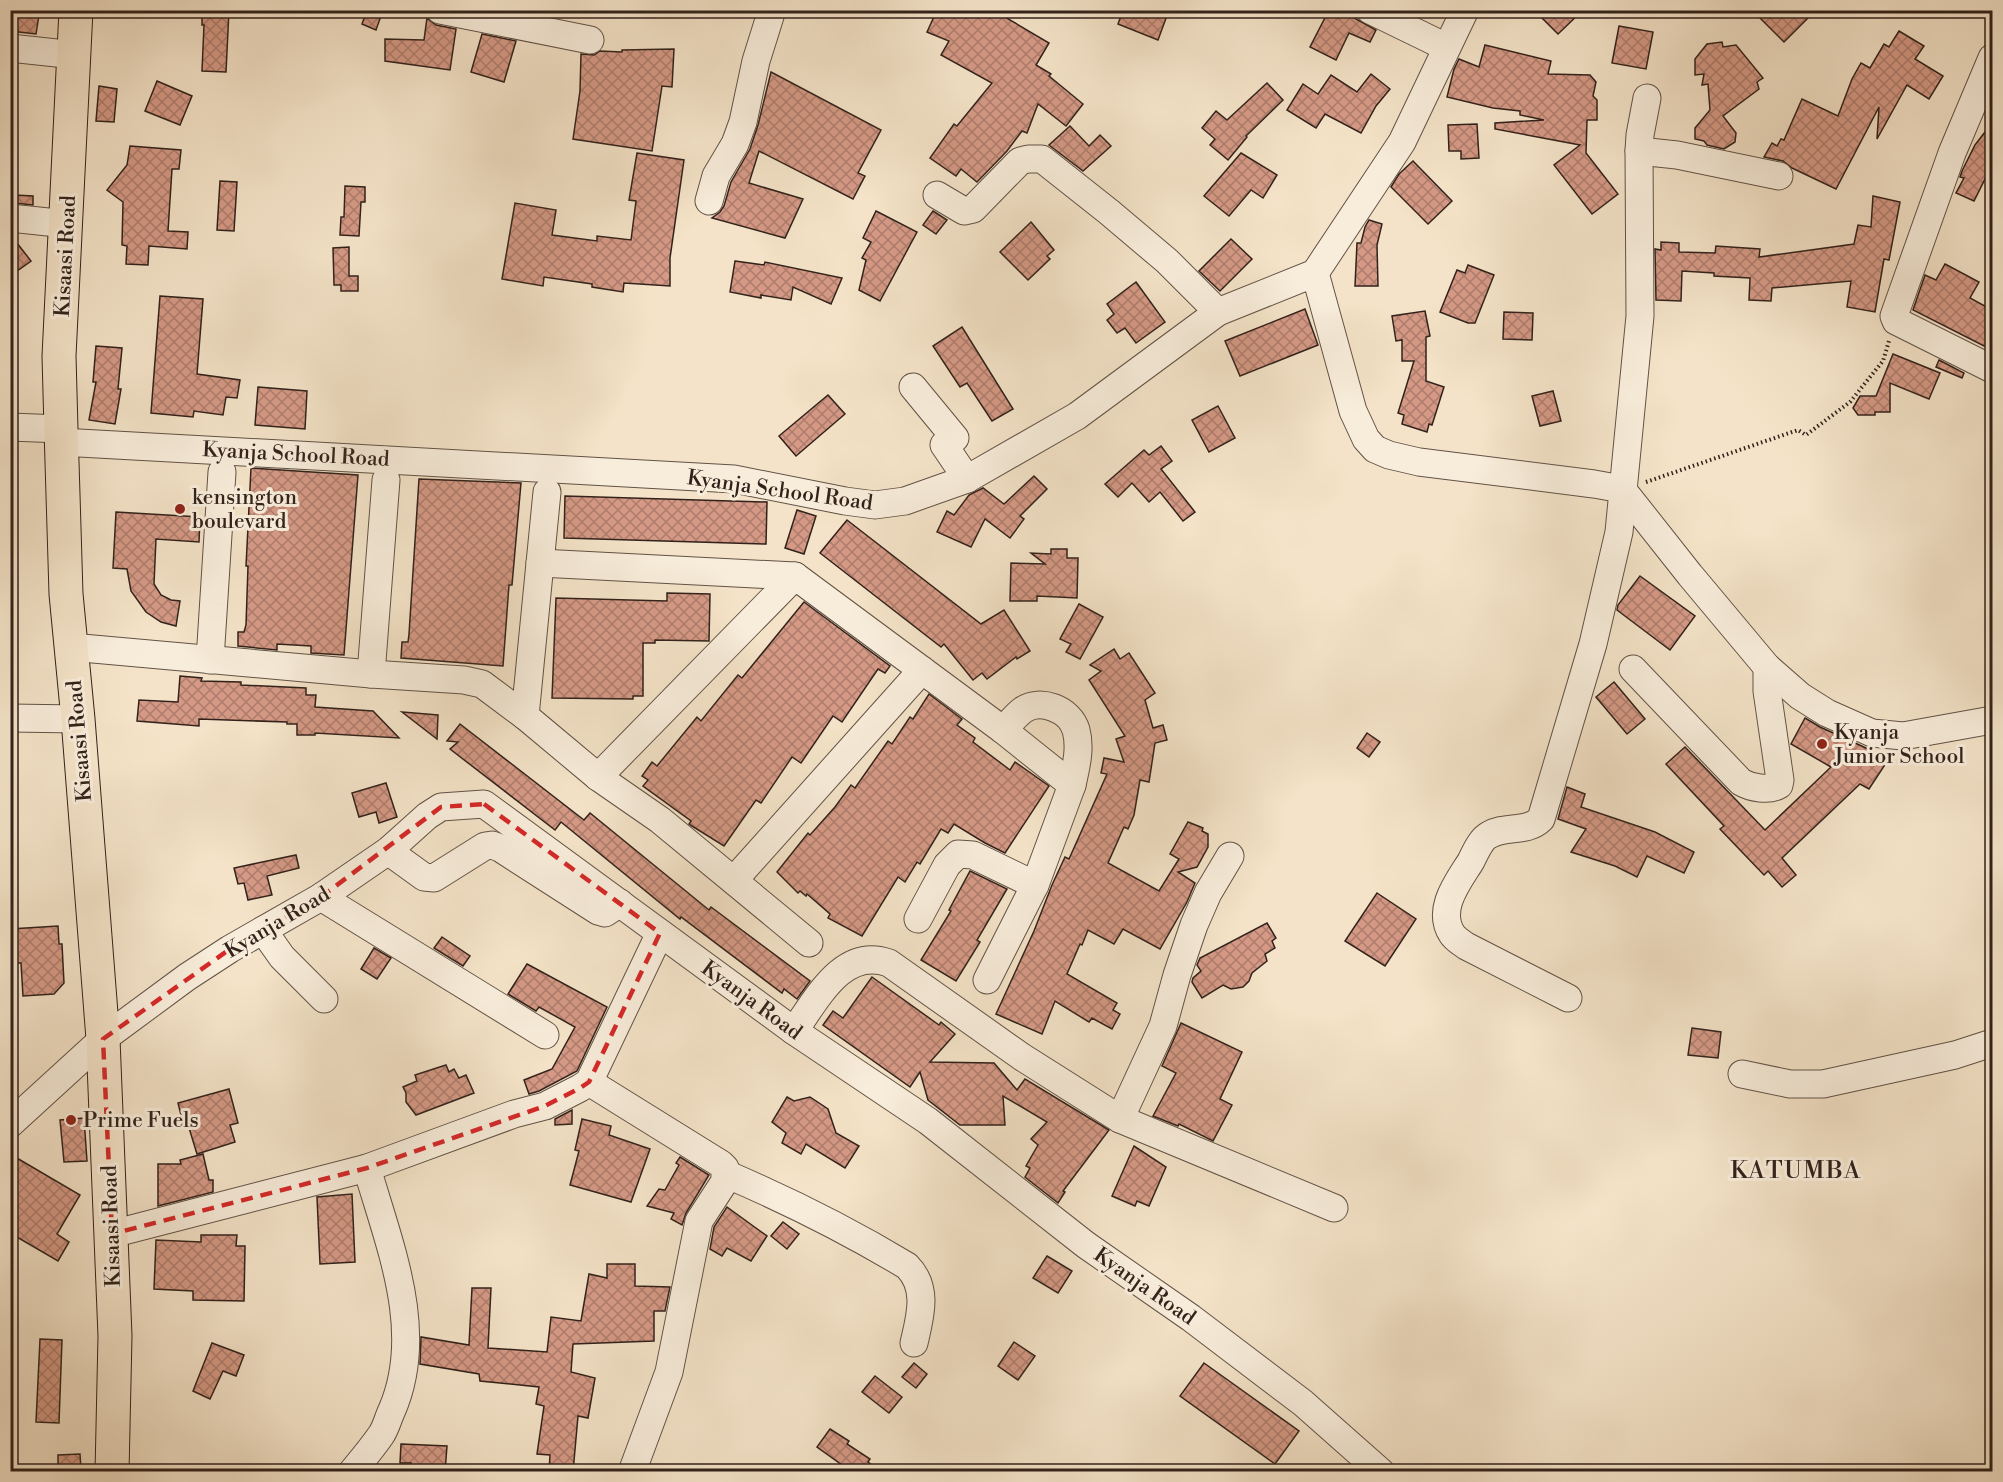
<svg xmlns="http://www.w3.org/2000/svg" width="2003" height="1482" viewBox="0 0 2003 1482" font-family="'Libre Bodoni',serif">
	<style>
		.building { fill: url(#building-cross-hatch); stroke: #32221b; stroke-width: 1.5 }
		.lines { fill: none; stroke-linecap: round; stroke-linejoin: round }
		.minor-casing { stroke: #625246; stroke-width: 29 }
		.major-casing { stroke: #32221b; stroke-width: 35 }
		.path { stroke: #32221b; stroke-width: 4; stroke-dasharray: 1.5 3; stroke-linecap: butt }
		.minor { stroke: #f8eddb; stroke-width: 27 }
		.major { stroke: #f4e3c8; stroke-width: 33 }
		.marked { fill: none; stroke: #d62828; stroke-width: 4.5; stroke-dasharray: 12 8; stroke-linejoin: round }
		.poi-dot { fill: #8f2418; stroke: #f8eddb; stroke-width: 2 }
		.labels { text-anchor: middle; stroke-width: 6; stroke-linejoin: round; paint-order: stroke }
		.street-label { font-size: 21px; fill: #32221b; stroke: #f8eddb }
		.poi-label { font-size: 21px; fill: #32221b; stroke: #f8eddb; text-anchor: start }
		.quarter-label { font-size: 24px; letter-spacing: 1.5px; fill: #32221b; stroke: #f8eddb }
	</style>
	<defs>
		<pattern id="building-cross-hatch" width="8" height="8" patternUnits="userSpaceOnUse" patternTransform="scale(1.5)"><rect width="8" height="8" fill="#d59985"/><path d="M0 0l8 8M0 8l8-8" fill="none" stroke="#ad7c6c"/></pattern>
	</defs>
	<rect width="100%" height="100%" fill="#f4e3c8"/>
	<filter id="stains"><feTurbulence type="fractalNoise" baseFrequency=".00333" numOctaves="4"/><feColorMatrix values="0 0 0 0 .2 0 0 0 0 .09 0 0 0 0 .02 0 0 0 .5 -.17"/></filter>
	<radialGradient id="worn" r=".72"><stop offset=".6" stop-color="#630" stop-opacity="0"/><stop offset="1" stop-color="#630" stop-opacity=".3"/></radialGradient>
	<g class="building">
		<polygon points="202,10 229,10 226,72 202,71 204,25 202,25"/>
		<polygon points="367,10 383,10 376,30 362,24"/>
		<polygon points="937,10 993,10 1049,43 1036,65 1051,74 1049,76 1083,104 1066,126 1038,104 1027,133 1022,131 1007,151 977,182 961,169 956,176 930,158 954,124 957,126 992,83 941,55 949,41 927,32"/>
		<polygon points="1123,10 1169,10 1158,40 1118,24"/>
		<polygon points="1329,10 1340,10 1376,30 1370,42 1349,33 1336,60 1310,47"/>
		<polygon points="1534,10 1583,10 1558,34"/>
		<polygon points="1752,10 1816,10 1784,42"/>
		<polygon points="10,11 39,15 36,34 10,31"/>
		<polygon points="427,18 436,25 456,29 450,70 385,61 385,39 424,40"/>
		<polygon points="1619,26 1653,32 1646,69 1612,63"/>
		<polygon points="1899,31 1924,46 1915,59 1943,76 1929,99 1907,85 1877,139 1879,107 1836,189 1792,168 1783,161 1764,157 1772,143 1777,146 1781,139 1784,140 1802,99 1838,116 1852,79 1861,63 1870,68 1884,44 1889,47"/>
		<polygon points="482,34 516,41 504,82 471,72"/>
		<polygon points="1722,42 1723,47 1736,45 1763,78 1757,82 1759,89 1723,116 1736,133 1735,142 1724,149 1707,145 1704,141 1695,139 1695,128 1710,110 1708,84 1702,85 1704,74 1695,75 1695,59 1707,44"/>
		<polygon points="1485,45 1551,61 1548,74 1590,75 1596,82 1593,96 1597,100 1597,120 1587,120 1586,153 1618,194 1592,214 1554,165 1580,145 1495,129 1495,123 1544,120 1520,115 1520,111 1493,108 1447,97 1454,69 1459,59 1479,67"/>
		<polygon points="674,49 672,87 662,86 652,151 573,139 580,91 581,54 594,55 600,51 622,52 622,50"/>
		<polygon points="771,72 881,130 858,173 865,176 853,199 759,151 749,183 803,199 785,238 712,218 720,212 724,206 731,182 750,149 758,125"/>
		<polygon points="1371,74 1390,89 1376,106 1361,133 1325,114 1316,128 1287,110 1303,84 1318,94 1331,75 1357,92"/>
		<polygon points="157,81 192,96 180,125 145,111"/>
		<polygon points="1267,83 1283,100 1246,136 1247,137 1228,160 1210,145 1215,139 1202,128 1216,111 1227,120"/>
		<polygon points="99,86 117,89 114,122 96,121"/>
		<polygon points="1992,123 1992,165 1974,201 1956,193 1964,178 1960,177 1962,171 1975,145"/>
		<polygon points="1477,124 1479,158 1461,159 1461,151 1449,151 1448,125"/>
		<polygon points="1070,126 1089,146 1100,135 1111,146 1083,171 1049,145"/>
		<polygon points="130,146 181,150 179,169 172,169 168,231 188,232 187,249 149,246 148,265 126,264 127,246 122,245 123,202 107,190 127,165"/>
		<polygon points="637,153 684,160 670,258 670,286 624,283 623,292 592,287 592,284 544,277 543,286 502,279 515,203 556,210 552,235 597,241 597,236 631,240 636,201 629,200"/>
		<polygon points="1241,153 1277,175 1263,198 1251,190 1229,216 1204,196"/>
		<polygon points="1413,161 1452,201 1428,224 1391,187 1399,174"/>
		<polygon points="220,181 237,182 234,231 217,230"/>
		<polygon points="345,186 365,187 365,202 361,202 359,236 340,235 341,217 344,217"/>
		<polygon points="14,195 33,196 33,205 14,203"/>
		<polygon points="1873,196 1900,202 1889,260 1884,259 1875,312 1847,307 1851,281 1772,288 1771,301 1749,300 1750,278 1714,276 1714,273 1682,271 1681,301 1656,300 1655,249 1661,250 1661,242 1679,243 1679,252 1715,253 1716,246 1760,249 1759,257 1854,244 1858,225 1871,227"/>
		<polygon points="876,211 917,232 880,301 859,290 866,260 862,258 871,242 863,238"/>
		<polygon points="933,211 947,220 936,234 923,225"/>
		<polygon points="1369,220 1382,224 1377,245 1378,286 1355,286 1357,243 1361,243 1365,227"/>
		<polygon points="1031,222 1054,250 1047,256 1050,259 1028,280 1000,252"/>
		<polygon points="10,234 31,261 10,276"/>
		<polygon points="1231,239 1252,259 1220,291 1199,271"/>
		<polygon points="349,247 349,276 358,276 358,291 341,291 341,285 334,285 333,248"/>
		<polygon points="735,261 764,265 765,262 842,278 831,304 793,287 791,300 761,295 761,298 730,292"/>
		<polygon points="1945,264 1979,282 1970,298 1992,310 1992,350 1913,310 1925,275 1936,280"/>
		<polygon points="1468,265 1494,275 1475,323 1468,323 1440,312 1457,270 1465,273"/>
		<polygon points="1136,282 1165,322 1136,343 1125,328 1117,333 1107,320 1114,314 1107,304"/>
		<polygon points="160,296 203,299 197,374 240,380 237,398 226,397 223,415 194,411 193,417 151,413"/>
		<polygon points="1305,309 1318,345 1240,376 1225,341"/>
		<polygon points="1425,311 1430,336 1426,337 1426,381 1444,387 1432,425 1429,424 1427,432 1402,424 1404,415 1398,413 1414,361 1402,361 1402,340 1396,341 1392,316"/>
		<polygon points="1504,312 1533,313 1532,340 1503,339"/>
		<polygon points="962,327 1013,409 992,421 967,383 960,387 933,346"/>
		<polygon points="96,346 122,348 118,389 121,389 115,424 89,420 96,382 93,382"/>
		<polygon points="1893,354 1940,373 1929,399 1890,383 1890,412 1875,412 1875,415 1858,415 1853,408 1860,396 1876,396"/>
		<polygon points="1939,360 1964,373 1962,378 1936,367"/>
		<polygon points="258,387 307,391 305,429 255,425"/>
		<polygon points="1553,391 1561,421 1540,426 1532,396"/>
		<polygon points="828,395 845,414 796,456 779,436"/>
		<polygon points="1218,406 1235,438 1209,452 1192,420"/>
		<polygon points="1161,446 1172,461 1161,469 1195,512 1183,521 1160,492 1149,502 1132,483 1118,497 1105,484 1144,450 1149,455"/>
		<polygon points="251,468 358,475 344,655 311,653 311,646 277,644 277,650 238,646 238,632 244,632 246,625 248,566 246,566"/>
		<polygon points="1034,476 1047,489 1020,516 1024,519 1010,538 985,519 971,547 937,532 947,511 954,515 969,495 983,488 1004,504"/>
		<polygon points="419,479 521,483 512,585 509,585 503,666 401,658 402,642 408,642 409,634"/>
		<polygon points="565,496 767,502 766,544 564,538"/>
		<polygon points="797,510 816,516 804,554 785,548"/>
		<polygon points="116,512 200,517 199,542 156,539 154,584 161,595 171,600 180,601 176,626 161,622 146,612 131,591 127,569 113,568"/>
		<polygon points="847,520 981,624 1004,610 1030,651 1017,659 1016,657 987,679 982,673 973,680 944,644 941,647 820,553"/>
		<polygon points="1051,549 1067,549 1067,558 1078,558 1077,598 1037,596 1037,601 1010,601 1011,563 1045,564 1031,553 1051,554"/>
		<polygon points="1640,576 1695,616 1670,650 1617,610 1618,605"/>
		<polygon points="667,593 710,594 709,641 655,640 655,643 643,643 643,696 633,696 633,699 552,698 556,598 667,601"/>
		<polygon points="804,602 890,666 885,673 878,669 842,722 833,716 801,763 792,757 761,803 756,800 724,846 692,826 689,824 691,821 643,786 648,780 642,776 652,762 657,766 697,717 701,721 738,675 742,678"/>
		<polygon points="1079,604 1103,617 1080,659 1066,652 1071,644 1060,639"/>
		<polygon points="1114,649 1120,659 1129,653 1155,693 1145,700 1153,728 1163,725 1167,740 1155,743 1149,782 1140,780 1134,815 1128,829 1124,827 1108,863 1159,891 1179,859 1170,854 1188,822 1203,828 1202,831 1208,834 1208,847 1197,867 1178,872 1195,883 1187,902 1160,949 1123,929 1114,944 1088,930 1082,945 1080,944 1067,974 1117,1003 1113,1010 1120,1014 1112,1029 1092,1018 1089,1022 1055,1001 1042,1034 996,1014 1034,931 1052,885 1065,857 1069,859 1107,774 1101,773 1104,758 1124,762 1116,739 1125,736 1089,680 1101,671 1090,665"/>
		<polygon points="180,676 202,678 201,681 241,682 241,685 306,688 306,695 316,695 315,707 373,711 399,738 315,733 315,735 297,735 297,724 287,724 287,722 199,719 199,726 137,721 139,700 178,702"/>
		<polygon points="1614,682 1645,719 1627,734 1596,697"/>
		<polygon points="929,694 962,719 957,725 975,738 973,742 1010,770 1015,762 1049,786 1005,853 985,843 954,824 948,833 941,829 920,864 917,862 905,882 898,877 862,936 828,918 830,914 807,894 806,896 800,891 798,893 777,872 808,833 810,835 835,807 851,785 855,788 888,741 892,744 910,717 913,719"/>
		<polygon points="402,712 438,715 437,739"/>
		<polygon points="1805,718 1820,727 1866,748 1888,760 1869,789 1860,784 1782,858 1796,875 1782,887 1768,871 1764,875 1720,829 1724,826 1666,764 1685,747 1765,830 1831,767 1791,744"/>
		<polygon points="460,724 584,820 590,813 709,910 711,907 810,981 797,999 784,989 782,993 681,917 680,919 561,822 555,830 450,749 458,742 447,741"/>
		<polygon points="1367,733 1380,742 1369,757 1357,748"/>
		<polygon points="386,783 397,817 379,823 376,812 359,817 352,793"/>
		<polygon points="1567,787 1585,794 1581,807 1655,832 1694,852 1684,873 1647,856 1637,877 1615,866 1571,852 1586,829 1558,819"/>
		<polygon points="296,855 299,868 267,876 272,895 248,900 244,883 238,884 234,868"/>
		<polygon points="970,871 1007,889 977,940 980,942 956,981 921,960 951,911 949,910"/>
		<polygon points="1377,893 1416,919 1385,966 1345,941"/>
		<polygon points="1267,923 1276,938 1272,941 1275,948 1265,954 1267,961 1252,973 1249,981 1243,987 1231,989 1223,985 1202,998 1192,982 1193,978 1201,971 1197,965 1200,958"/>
		<polygon points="58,926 59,944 62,944 64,983 54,994 23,996 21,963 10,963 10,929"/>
		<polygon points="442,937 470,956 463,966 434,948"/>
		<polygon points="374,948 391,958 377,979 361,969"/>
		<polygon points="527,964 607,1007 577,1071 539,1091 529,1094 524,1080 552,1069 575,1027 539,1007 536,1011 508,994"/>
		<polygon points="872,977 939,1025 941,1022 955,1034 930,1062 994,1063 1017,1090 1025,1079 1109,1130 1063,1191 1065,1192 1058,1203 1025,1177 1030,1168 1026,1166 1038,1145 1031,1139 1047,1122 1003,1096 1005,1125 960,1125 928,1100 920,1072 910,1087 823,1025 833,1011 843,1018"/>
		<polygon points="1181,1023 1242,1052 1220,1099 1232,1105 1213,1141 1179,1124 1178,1126 1153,1116 1176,1073 1162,1066"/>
		<polygon points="1692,1028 1721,1032 1718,1058 1688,1055"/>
		<polygon points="446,1065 449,1072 454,1069 459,1078 466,1075 474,1093 416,1115 406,1102 406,1093 403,1087 417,1081 415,1075"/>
		<polygon points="229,1089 238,1123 230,1125 235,1142 197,1154 186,1118 182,1119 178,1103"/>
		<polygon points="787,1097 794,1101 810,1097 828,1109 836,1133 859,1146 845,1168 806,1144 801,1154 782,1143 786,1133 772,1122"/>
		<polygon points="572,1110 572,1124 555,1125 555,1119"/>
		<polygon points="84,1118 87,1161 64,1162 60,1120"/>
		<polygon points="582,1119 611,1126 609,1135 650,1149 631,1202 570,1185 579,1151 575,1150"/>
		<polygon points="1134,1146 1166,1167 1149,1206 1137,1201 1135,1206 1112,1196"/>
		<polygon points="10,1154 80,1195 57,1234 69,1242 58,1261 10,1233"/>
		<polygon points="203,1154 209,1180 213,1180 213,1192 158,1206 158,1164 181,1164 180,1160"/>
		<polygon points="680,1157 709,1175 686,1213 682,1225 671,1219 674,1213 647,1206 659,1189 665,1190 679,1165 676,1163"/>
		<polygon points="352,1194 355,1262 320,1264 317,1197"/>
		<polygon points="727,1207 767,1236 751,1261 727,1248 722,1256 710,1249 714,1227"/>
		<polygon points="783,1222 799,1234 787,1249 771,1236"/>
		<polygon points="201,1235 237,1235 236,1246 245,1246 244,1301 193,1300 193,1291 154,1289 156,1240 201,1242"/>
		<polygon points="1047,1256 1072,1271 1058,1293 1033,1278"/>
		<polygon points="607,1264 635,1264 635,1286 670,1287 665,1311 654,1311 654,1341 573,1344 571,1372 595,1378 588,1418 578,1416 573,1472 549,1472 550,1455 537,1454 544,1406 536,1404 539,1387 480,1381 479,1374 420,1364 421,1337 469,1345 472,1288 491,1288 488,1348 547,1352 551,1317 581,1321 589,1274 607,1278"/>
		<polygon points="40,1339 62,1340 59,1423 36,1422"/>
		<polygon points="1014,1342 1035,1356 1018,1380 998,1366"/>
		<polygon points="212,1343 244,1355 236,1376 223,1371 210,1399 193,1391"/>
		<polygon points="914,1363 927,1374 916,1388 902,1377"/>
		<polygon points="1204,1363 1299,1431 1275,1464 1180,1396"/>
		<polygon points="875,1376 902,1397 889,1413 862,1392"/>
		<polygon points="830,1429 849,1441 847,1444 870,1459 868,1462 882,1472 838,1472 842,1465 817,1447"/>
		<polygon points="401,1444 447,1446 445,1472 411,1472 411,1463 400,1463"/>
		<polygon points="80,1454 81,1469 58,1470 58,1455"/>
	</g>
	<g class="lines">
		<g class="minor-casing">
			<g id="minor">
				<polyline points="440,10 590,40"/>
				<polyline points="1370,10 1446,47"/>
				<polyline points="10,48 75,55"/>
				<polyline points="1992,58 1952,153 1894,316 1896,321 1992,369"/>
				<polyline points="1639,151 1677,155 1779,176"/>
				<polyline points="937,195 964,211 973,209 1020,161 1028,159 1042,159 1109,212 1167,261 1218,312"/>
				<polyline points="709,201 716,176 735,144 743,122 756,61 772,10"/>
				<polyline points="10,218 67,224"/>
				<polyline points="1315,273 1353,411 1366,439 1375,449 1389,455 1419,462 1594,484 1622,489 1690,575 1767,667 1800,696 1827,713 1872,733 1903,736 1992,720"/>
				<polyline points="913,387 955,438 944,445 967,479"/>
				<polyline points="10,427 61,429"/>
				<polyline points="61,442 734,479 845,501 875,505 905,501 967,479 1077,416 1218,312 1315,273 1402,142 1465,10"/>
				<polyline points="540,563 795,576"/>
				<polyline points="71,647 371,674 464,680 482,684 525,716 598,777 660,820 809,943"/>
				<polyline points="210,660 222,472"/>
				<path d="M1633,669L1741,782C1751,788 1769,791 1779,785L1780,780L1767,691V667"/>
				<polyline points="371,674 386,480"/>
				<polyline points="525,716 547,492"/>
				<polyline points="10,718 78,719"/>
				<path d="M1003,730C1009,724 1016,715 1023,710C1040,698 1070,709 1076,730C1081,748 1076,767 1072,785"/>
				<polyline points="598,777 795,576 1003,730 1072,785 1035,885 987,980"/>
				<polyline points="388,851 424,877 434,878 485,846 492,845 500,848 598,911 605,913 620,903"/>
				<polyline points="734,880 922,670"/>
				<polyline points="321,897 545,1035"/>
				<polyline points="918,919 947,865 958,854 973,855 1035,885"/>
				<polyline points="263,930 282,957 324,999"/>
				<path d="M1568,998L1466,946C1462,943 1455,939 1452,934C1436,909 1458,882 1471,861C1475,853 1481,839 1489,835C1506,825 1527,833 1541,819L1593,644L1619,532L1640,316L1639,151L1640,135L1647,98"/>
				<path d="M794,1031C817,999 843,946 889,963L1022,1057L1120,1119L1334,1208"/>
				<polyline points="1742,1074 1790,1084 1823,1084 1955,1055 1992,1043"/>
				<polyline points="589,1082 721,1164 725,1168 725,1181 699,1221 669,1372 632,1472"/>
				<polyline points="1120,1119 1163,1026 1177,975 1194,925 1208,893 1230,856"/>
				<polyline points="10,1124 103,1039 187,977 230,949 321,897 388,851 427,816 441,807 484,804 794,1031 928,1121 1086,1245 1191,1318 1303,1403 1381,1472"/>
				<path d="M726,1174C789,1201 849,1231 907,1266C929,1288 920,1317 914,1343"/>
				<polyline points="112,1234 367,1168 514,1114 545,1106 580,1088 589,1082 660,933"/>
				<path d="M352,1472C362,1460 372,1448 381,1435C386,1428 388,1418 392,1410C426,1331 389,1245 367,1168"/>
			</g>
		</g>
		<g class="major-casing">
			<polyline id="major" points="76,10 59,356 61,429 66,594 78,719 103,1039 115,1336 112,1472"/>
		</g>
		<polyline class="path" points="1646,482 1798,430 1806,435 1850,402 1883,361 1889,341"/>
		<use href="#minor" class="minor"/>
		<use href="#major" class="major"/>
	</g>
	<path class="marked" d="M484,804L660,933L589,1082L580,1088L545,1106L367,1168L112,1234L103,1039L230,949L321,897L441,807Z"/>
	<g class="poi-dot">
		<circle cx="180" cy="509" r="6"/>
		<circle cx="1822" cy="744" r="6"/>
		<circle cx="71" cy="1120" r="6"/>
	</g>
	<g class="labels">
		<g class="street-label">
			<text transform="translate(65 256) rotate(-87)" y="7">Kisaasi Road</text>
			<text transform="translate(296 454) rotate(3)" y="7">Kyanja School Road</text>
			<text transform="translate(780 490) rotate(8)" y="7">Kyanja School Road</text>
			<text transform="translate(79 741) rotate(-95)" y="7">Kisaasi Road</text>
			<text transform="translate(277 922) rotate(-31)" y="7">Kyanja Road</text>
			<text transform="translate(752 1000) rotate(36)" y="7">Kyanja Road</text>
			<text transform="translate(111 1226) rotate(-92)" y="7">Kisaasi Road</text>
			<text transform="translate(1145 1286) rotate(35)" y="7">Kyanja Road</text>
		</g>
		<g class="poi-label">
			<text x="192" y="504">kensington<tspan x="192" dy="24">boulevard</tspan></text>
			<text x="1834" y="739">Kyanja<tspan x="1834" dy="24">Junior School</tspan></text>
			<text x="83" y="1127">Prime Fuels</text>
		</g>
		<g class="quarter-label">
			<text x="1796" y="1178">KATUMBA</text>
		</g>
	</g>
	<rect width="2003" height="1482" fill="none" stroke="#f4e3c8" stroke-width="36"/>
	<rect x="12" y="12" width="1979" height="1458" fill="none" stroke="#32221b" stroke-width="3"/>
	<rect x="18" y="18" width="1967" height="1446" fill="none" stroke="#32221b" stroke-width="1.5"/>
	<rect width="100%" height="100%" filter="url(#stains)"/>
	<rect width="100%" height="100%" fill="url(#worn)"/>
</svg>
